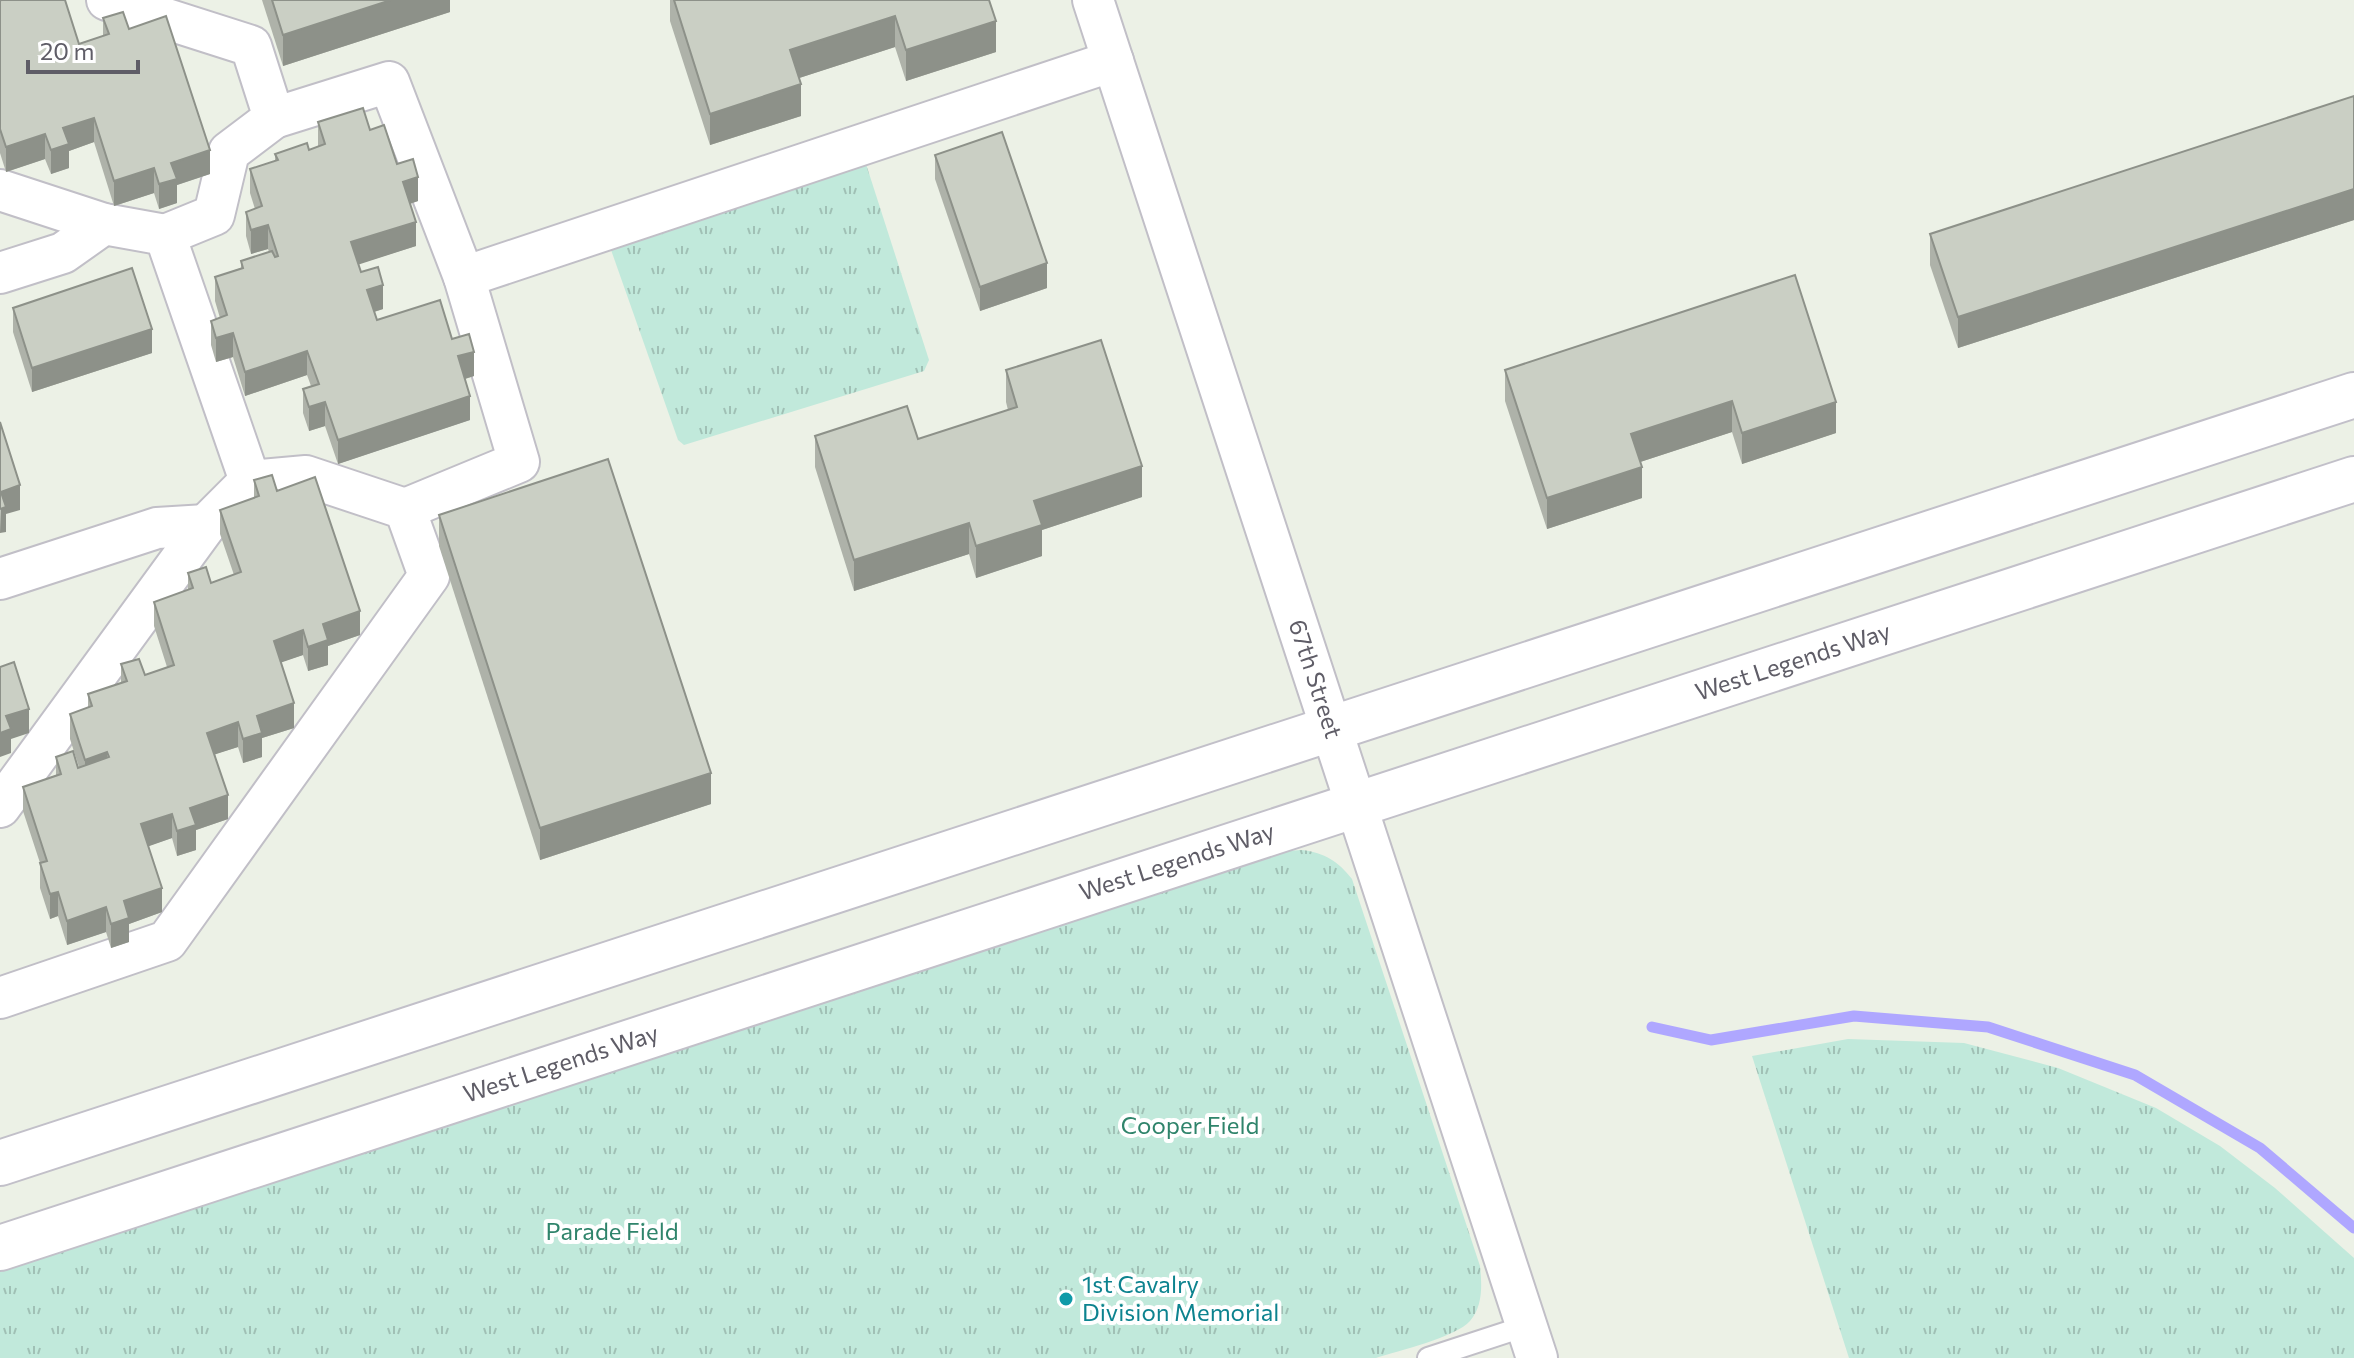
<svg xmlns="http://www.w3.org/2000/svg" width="2354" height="1358" viewBox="0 0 2354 1358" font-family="Commissioner,sans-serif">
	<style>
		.grass { fill: url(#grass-tufts) }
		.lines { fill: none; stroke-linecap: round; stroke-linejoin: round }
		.stream { stroke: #afa7ff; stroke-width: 11 }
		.lane-casing { stroke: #c1bfc7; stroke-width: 24 }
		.street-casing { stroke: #c1bfc7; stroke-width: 44 }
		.secondary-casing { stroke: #c2c0c9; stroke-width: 48 }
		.lane { stroke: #fff; stroke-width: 20 }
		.street { stroke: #fff; stroke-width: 40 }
		.secondary { stroke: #fff; stroke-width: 44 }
		.wall { fill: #aeb2a9 }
		.shaded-wall { fill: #8d9189 }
		.building { fill: #cacfc4; stroke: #8d9189; stroke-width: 2 }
		.culture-dot { fill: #0f9aa8; stroke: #fff; stroke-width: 3 }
		.labels { text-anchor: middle; stroke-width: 8; stroke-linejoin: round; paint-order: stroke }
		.street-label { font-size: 24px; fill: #5f5d67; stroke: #fff }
		.park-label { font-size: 24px; fill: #2f846b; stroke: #fff }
		.culture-label { font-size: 24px; fill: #0d838f; stroke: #fff; text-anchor: start }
	</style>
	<defs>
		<pattern id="grass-tufts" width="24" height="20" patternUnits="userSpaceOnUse" patternTransform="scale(2)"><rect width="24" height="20" fill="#c1e9db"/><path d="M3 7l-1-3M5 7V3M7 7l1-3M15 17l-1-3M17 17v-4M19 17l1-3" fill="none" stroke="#a0c0b5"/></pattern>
	</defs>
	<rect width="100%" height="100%" fill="#ecf1e6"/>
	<g class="grass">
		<polygon points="866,164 929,360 924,371 684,445 678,440 610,247"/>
		<path d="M1302,850C1325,853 1338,861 1352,879L1480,1266C1482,1285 1483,1306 1470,1321C1456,1337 1398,1351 1376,1358H0V1272L1287,851Z"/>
		<polygon points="1848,1039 1964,1043 2058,1068 2156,1108 2220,1146 2275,1188 2354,1258 2354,1358 1849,1358 1752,1056"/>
	</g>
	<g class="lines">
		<polyline class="stream" points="1652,1027 1711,1040 1854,1016 1988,1027 2135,1075 2260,1148 2354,1228"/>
		<g class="lane-casing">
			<polyline id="lane" points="1428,1358 1526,1326"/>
		</g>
		<g class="street-casing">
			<g id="street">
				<polyline points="107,0 251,46 274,118 229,152 214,215 165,235"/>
				<polyline points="1093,0 1537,1358"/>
				<polyline points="274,118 389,82 464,277"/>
				<polyline points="0,190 104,224 165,235 250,481 206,525 0,807"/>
				<polyline points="0,273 63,253 104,224"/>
				<polyline points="405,509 519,462 464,277 1113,61"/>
				<polyline points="0,579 157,528 206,525"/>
				<polyline points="0,998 167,941 429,576 405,509 306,476 250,481"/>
			</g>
		</g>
		<g class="secondary-casing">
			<g id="secondary">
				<polyline points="0,1163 2354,395"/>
				<polyline points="0,1248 2354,479"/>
			</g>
		</g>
		<use href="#lane" class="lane"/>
		<use href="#street" class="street"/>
		<use href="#secondary" class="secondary"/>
	</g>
	<g class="wall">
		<polygon points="0,0 65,0 79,44 103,36 103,18 129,29 210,174 177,185 177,203 159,209 154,193 114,206 94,142 69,151 69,168 51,174 45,159 6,172 0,153"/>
		<polygon points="262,0 450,0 450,12 283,66"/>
		<polygon points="670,0 989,0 996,52 906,81 895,47 799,78 801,116 710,145 670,21"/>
		<polygon points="2354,96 2354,220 1958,348 1930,265 1930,234"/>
		<polygon points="318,122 370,130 397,164 418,201 410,204 416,246 358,264 361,272 383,309 374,312 377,320 452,339 474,376 465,379 470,420 338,464 325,426 309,431 303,413 303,389 311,386 307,375 245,396 233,357 216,362 211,345 211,321 220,318 215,301 215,277 241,268 241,261 269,252 268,249 251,254 246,236 246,212 255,209 250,193 250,169 275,161 275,154 309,150 318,147"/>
		<polygon points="935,155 1047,288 980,311 935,179"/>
		<polygon points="1795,275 1836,433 1742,464 1732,432 1640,462 1642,498 1547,529 1505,401 1505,370"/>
		<polygon points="13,308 152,353 32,392 13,332"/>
		<polygon points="1006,370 1142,497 1042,530 1042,556 976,578 969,554 854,591 815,467 815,436 918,439 1008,410 1006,402"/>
		<polygon points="254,480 277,491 360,635 328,646 328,665 308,671 303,655 281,662 294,728 262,738 262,757 243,763 238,747 215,754 228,819 196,830 196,850 177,856 172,838 148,846 162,912 129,924 129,942 111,948 106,932 67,945 58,916 50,919 40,888 40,863 23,811 23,787 56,775 56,757 79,767 70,739 70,714 88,708 88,694 121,683 121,664 145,675 167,667 154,626 154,602 188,590 188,573 211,583 234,575 220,534 220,510 254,498"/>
		<polygon points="439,515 711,804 540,860 439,546"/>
	</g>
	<g class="shaded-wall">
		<polygon points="391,0 450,0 450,12 283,66 283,35"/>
		<polygon points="895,16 895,47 790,81 790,50"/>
		<polygon points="996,21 996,52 906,81 906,50"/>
		<polygon points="801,84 801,116 710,145 710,114"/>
		<polygon points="94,118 94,142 69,151 69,168 51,174 51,150 63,128"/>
		<polygon points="45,134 45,159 6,172 6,147"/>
		<polygon points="210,150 210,174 177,185 177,203 159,209 159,184 171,163"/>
		<polygon points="154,168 154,193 114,206 114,181"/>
		<polygon points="418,177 418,201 403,206 403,182"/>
		<polygon points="2354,189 2354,220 1958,348 1958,317"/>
		<polygon points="416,222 416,246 351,267 351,242"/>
		<polygon points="268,225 268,249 251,254 251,230"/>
		<polygon points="1047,263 1047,288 980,311 980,287"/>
		<polygon points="383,285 383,309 367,314 367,290"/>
		<polygon points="152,329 152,353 32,392 32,368"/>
		<polygon points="233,333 233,357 216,362 216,338"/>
		<polygon points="307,351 307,375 245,396 245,372"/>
		<polygon points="474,352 474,376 458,381 458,356"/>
		<polygon points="470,396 470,420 338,464 338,440"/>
		<polygon points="1732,401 1732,432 1631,465 1631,434"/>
		<polygon points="325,402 325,426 309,431 309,407"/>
		<polygon points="1836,402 1836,433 1742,464 1742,433"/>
		<polygon points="1142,466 1142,497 1042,530 1042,556 976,578 976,546 1034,501"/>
		<polygon points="1642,467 1642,498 1547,529 1547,498"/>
		<polygon points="20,485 20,510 6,514 6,532 0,533 1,492"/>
		<polygon points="969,523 969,554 854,591 854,560"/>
		<polygon points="360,611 360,635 328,646 328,665 308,671 308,647 323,624"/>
		<polygon points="303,630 303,655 274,665 274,641"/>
		<polygon points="294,703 294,728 262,738 262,757 243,763 243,739 257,716"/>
		<polygon points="29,709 29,733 11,739 11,753 0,757 0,733 6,716"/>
		<polygon points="238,722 238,747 207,757 207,733"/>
		<polygon points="107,752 107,776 85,784 85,760"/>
		<polygon points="711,773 711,804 540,860 540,828"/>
		<polygon points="228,795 228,819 196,830 196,850 177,856 177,831 190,808"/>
		<polygon points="172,814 172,838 141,849 141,824"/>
		<polygon points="162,888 162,912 129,924 129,942 111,948 111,924 124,901"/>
		<polygon points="58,892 58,916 50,919 50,894"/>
		<polygon points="106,907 106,932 67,945 67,921"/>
	</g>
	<g class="building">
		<polygon points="1,0 65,0 79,44 109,34 103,18 123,12 129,29 166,16 210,150 171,163 177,179 159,184 154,168 114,181 94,118 63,128 69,144 51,150 45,134 6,147 0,129 0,1"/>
		<polygon points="272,0 391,0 283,35"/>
		<polygon points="674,0 989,0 996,21 906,50 895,16 790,50 801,84 710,114"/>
		<polygon points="2354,96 2354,189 1958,317 1930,234"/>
		<polygon points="363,108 370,130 384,125 397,164 413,159 418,177 403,182 416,222 351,242 361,272 378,267 383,285 367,290 377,320 440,300 452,339 469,334 474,352 458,356 470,396 338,440 325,402 309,407 303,389 319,384 307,351 245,372 233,333 216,338 211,321 227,315 215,277 243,268 241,261 272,251 275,257 278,256 268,225 251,230 246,212 262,206 250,169 278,160 275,154 307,143 309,150 325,144 318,122"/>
		<polygon points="1002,132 1047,263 980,287 935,155"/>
		<polygon points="132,268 152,329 32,368 13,308"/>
		<polygon points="1795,275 1836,402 1742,433 1732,401 1631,434 1642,467 1547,498 1505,370"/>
		<polygon points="1101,340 1142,466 1034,501 1042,525 976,546 969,523 854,560 815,436 907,406 918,439 1017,407 1006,370"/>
		<polygon points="0,422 20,485 1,492 6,507 0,509"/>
		<polygon points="608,459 711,773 540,828 439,515"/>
		<polygon points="272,475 277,491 315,477 360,611 323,624 328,640 308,647 303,630 274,641 294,703 257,716 262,733 243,739 238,722 207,733 228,795 190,808 196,825 177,831 172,814 141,824 162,888 124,901 129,918 111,924 106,907 67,921 58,892 50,894 40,863 47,861 23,787 61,774 56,757 73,751 78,768 109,757 107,752 85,760 70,714 92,706 88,694 127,681 121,664 139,659 145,675 174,665 154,602 193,588 188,573 206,567 211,583 241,572 220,510 259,496 254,480"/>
		<polygon points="14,662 29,709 6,716 11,729 0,733 0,667"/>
	</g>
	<circle class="culture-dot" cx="1066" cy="1299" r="8"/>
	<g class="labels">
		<g class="street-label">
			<text transform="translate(1793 662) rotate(-18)" y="8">West Legends Way</text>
			<text transform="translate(1315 679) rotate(72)" y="8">67th Street</text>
			<text transform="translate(1177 862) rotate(-18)" y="8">West Legends Way</text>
			<text transform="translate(561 1064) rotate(-18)" y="8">West Legends Way</text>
		</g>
		<g class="park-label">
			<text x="1190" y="1134">Cooper Field</text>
			<text x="612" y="1240">Parade Field</text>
		</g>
		<g class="culture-label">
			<text x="1082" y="1293">1st Cavalry<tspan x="1082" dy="28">Division Memorial</tspan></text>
		</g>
	</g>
	<path d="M28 60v12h110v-12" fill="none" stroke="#5f5d67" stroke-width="4"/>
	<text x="40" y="60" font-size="24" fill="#5f5d67" stroke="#ffffff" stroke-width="6" paint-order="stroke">20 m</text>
</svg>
